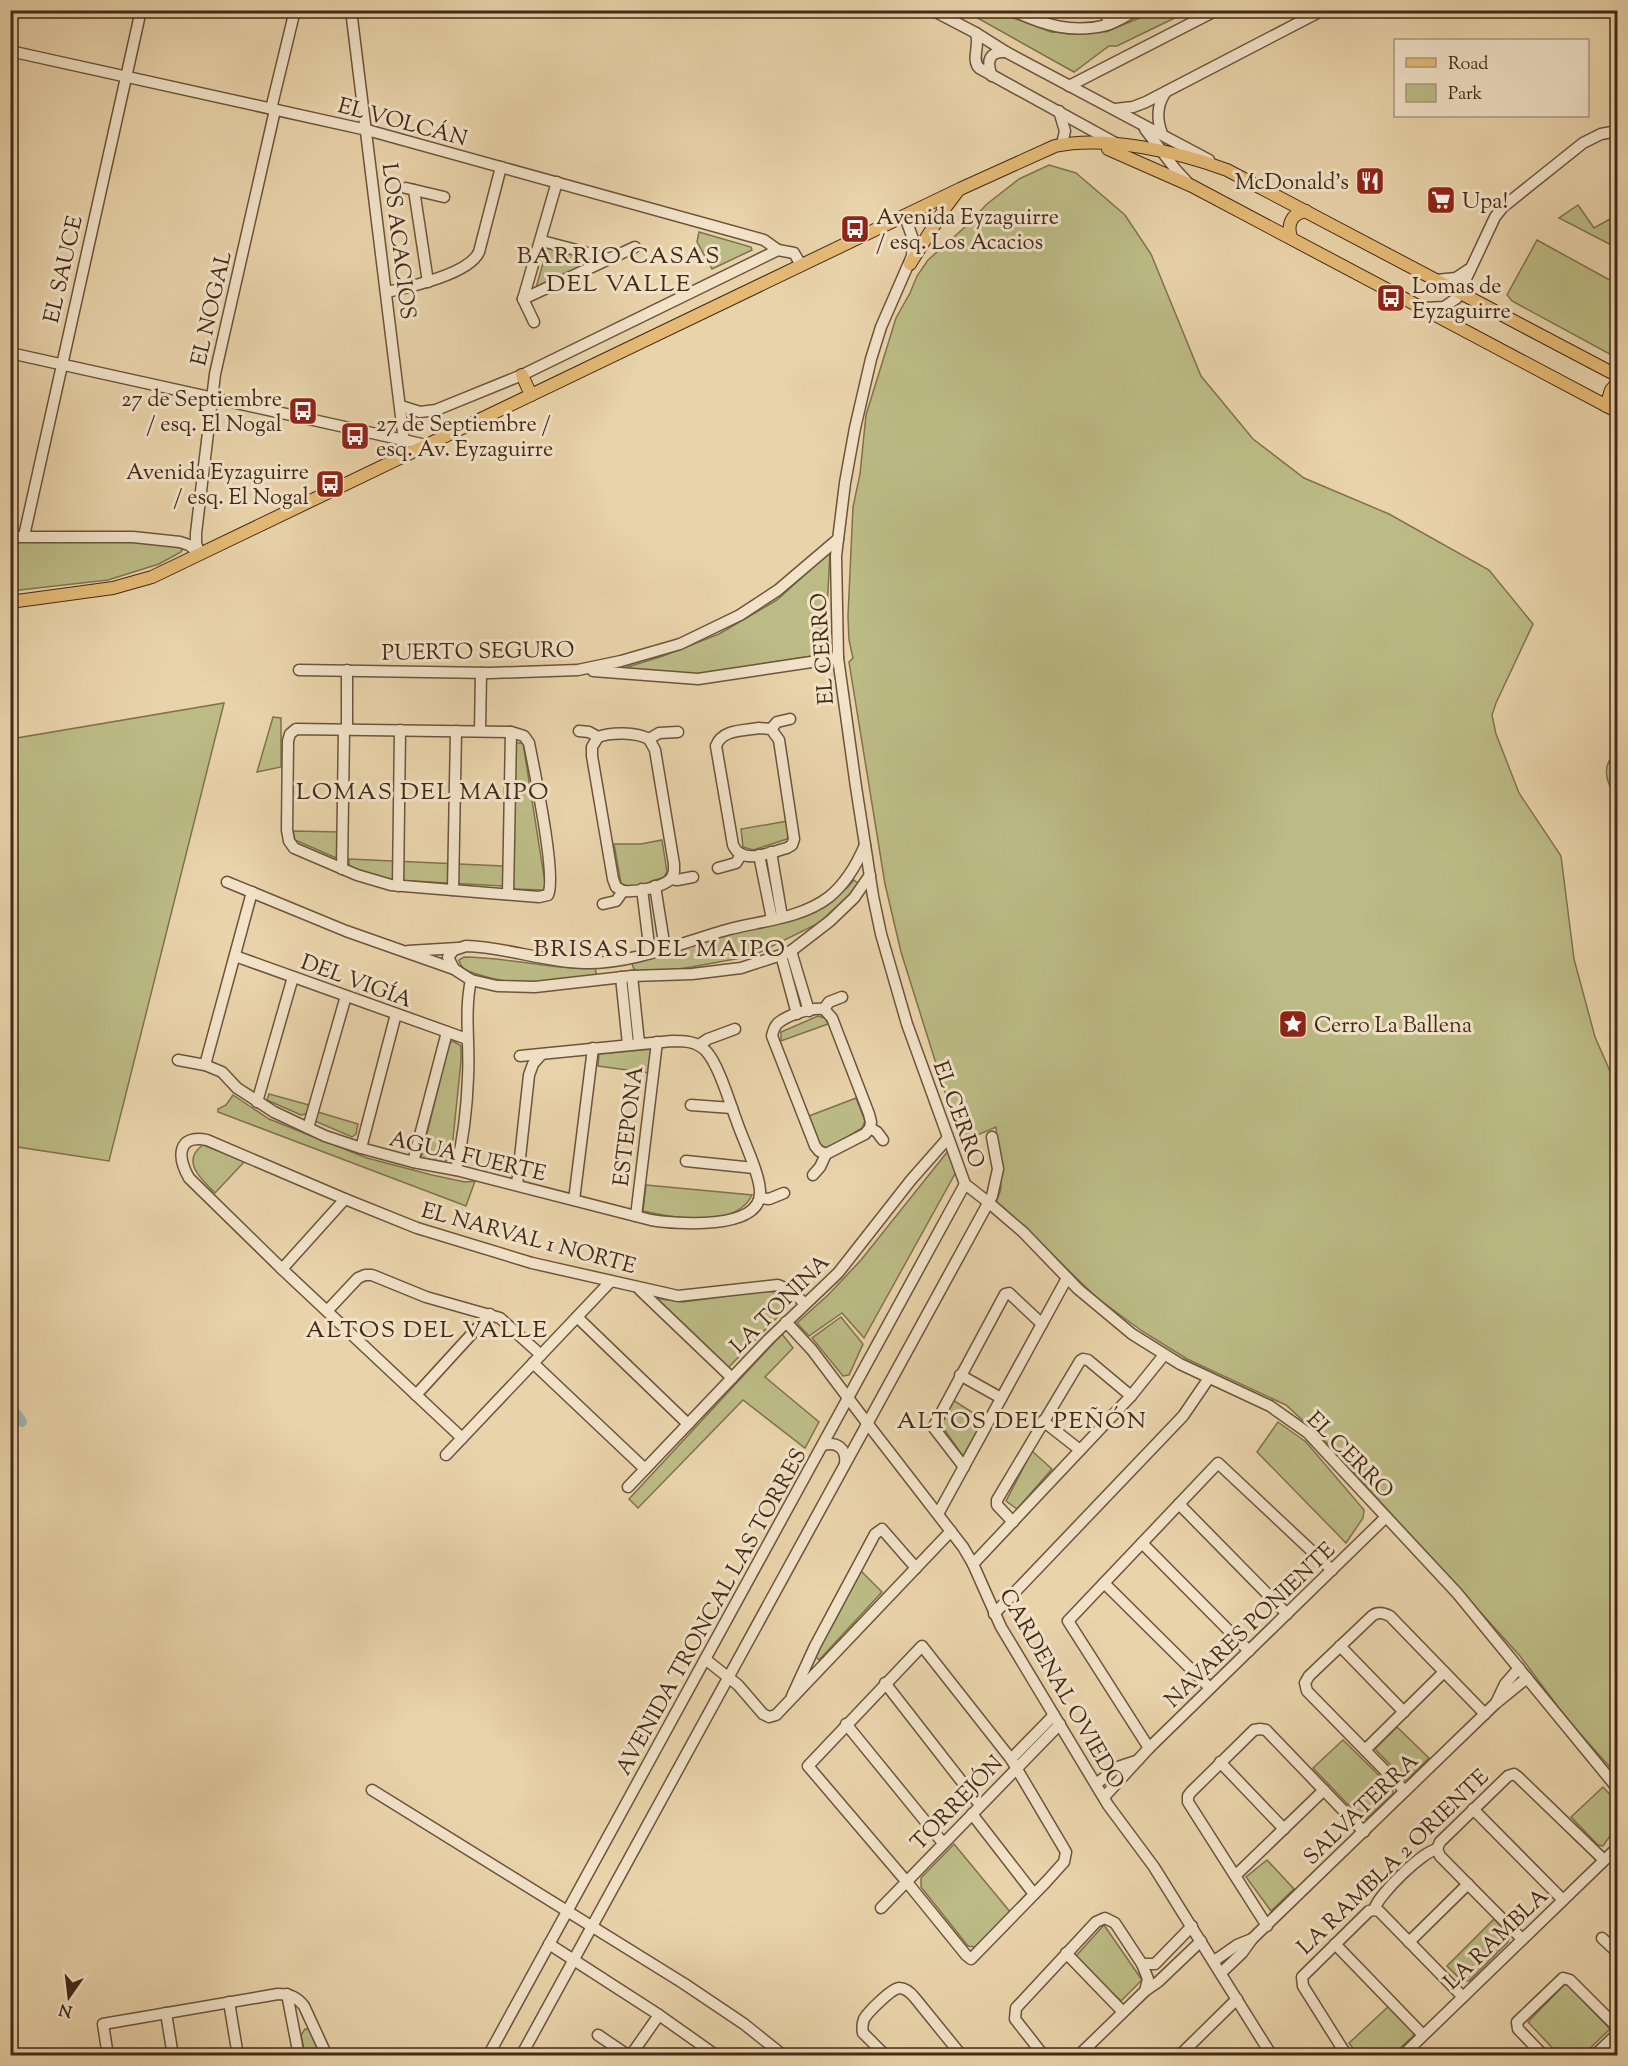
<svg xmlns="http://www.w3.org/2000/svg" width="1628" height="2066" viewBox="0 0 1628 2066" font-family="'Sorts Mill Goudy',serif">
	<style>
		.green { fill: #bcbb85; stroke: #80724e; stroke-width: 1.5 }
		.lines { fill: none; stroke-linecap: round; stroke-linejoin: round }
		.canal { stroke: #9ab6b2; stroke-width: 10 }
		.minor-casing { stroke: #6c543c; stroke-width: 13 }
		.major-casing { stroke: #432a18; stroke-width: 14 }
		.minor { stroke: #f1e2c8; stroke-width: 10 }
		.major { stroke: #e4ba75; stroke-width: 12 }
		.labels { text-anchor: middle; stroke-width: 6; stroke-linejoin: round; paint-order: stroke }
		.street-label { font-size: 22px; fill: #432a18; stroke: #f1e2c8 }
		.poi-label { font-size: 22px; fill: #432a18; stroke: #f1e2c8; text-anchor: start }
		.neighbourhood-label { font-size: 24px; letter-spacing: 1.5px; fill: #432a18; stroke: #f1e2c8 }
	</style>
	<rect width="100%" height="100%" fill="#e9d3aa"/>
	<filter id="stains"><feTurbulence type="fractalNoise" baseFrequency=".00333" numOctaves="4"/><feColorMatrix values="0 0 0 0 .2 0 0 0 0 .09 0 0 0 0 .02 0 0 0 .5 -.17"/></filter>
	<radialGradient id="worn" r=".72"><stop offset=".6" stop-color="#630" stop-opacity="0"/><stop offset="1" stop-color="#630" stop-opacity=".3"/></radialGradient>
	<g class="green">
		<polygon points="965,11 995,11 1051,32 1076,33 1103,31 1106,32 1156,11 1189,11 1117,46 1109,46 1074,72"/>
		<polygon points="1049,165 1076,173 1125,215 1151,254 1201,376 1253,439 1304,478 1389,514 1489,570 1533,624 1496,703 1492,715 1496,734 1519,793 1561,856 1574,959 1595,1037 1617,1087 1617,1775 1567,1719 1520,1656 1326,1442 1286,1405 1187,1359 1142,1331 1097,1298 1002,1206 996,1203 1001,1189 996,1127 975,1136 959,1137 901,952 885,884 849,662 853,658 849,640 848,616 853,507 860,474 866,415 896,318 910,293 917,276 928,260 965,227 987,204 1019,179"/>
		<polygon points="1578,205 1594,228 1617,215 1617,248 1559,218"/>
		<polygon points="699,232 751,247 752,250 712,269 697,242"/>
		<polygon points="1537,240 1617,284 1617,358 1512,301 1507,295"/>
		<polygon points="548,246 601,260 535,291"/>
		<polygon points="155,540 183,549 181,552 159,564 108,580 11,591 10,541"/>
		<polygon points="830,552 827,611 831,653 696,674 608,673 663,656 719,634 777,600"/>
		<polygon points="224,703 109,1161 11,1146 11,739"/>
		<polygon points="273,717 281,718 281,767 257,772"/>
		<polygon points="514,743 523,743 545,883 544,890 513,889"/>
		<path d="M1617,752V796C1605,783 1601,764 1617,752Z"/>
		<polygon points="788,821 789,836 787,839 753,850 743,847 741,829"/>
		<polygon points="293,831 340,832 341,860 295,840"/>
		<polygon points="662,840 667,872 664,877 630,889 622,889 614,844 641,844"/>
		<polygon points="349,859 503,866 503,886 393,880 349,867"/>
		<polygon points="854,880 860,885 819,923 752,956 680,969 641,972 634,969 632,964 635,960 814,912 847,888"/>
		<path d="M464,957C508,957 551,970 595,968L597,976C558,981 519,988 480,975C471,972 461,971 459,960Z"/>
		<polygon points="818,1016 825,1018 828,1024 781,1041 781,1032"/>
		<polygon points="453,1041 461,1046 461,1061 451,1158 444,1162 421,1158 449,1043"/>
		<polygon points="652,1049 649,1073 598,1066 599,1054"/>
		<polygon points="269,1094 309,1105 306,1114 301,1115 267,1100"/>
		<polygon points="233,1095 269,1119 367,1158 432,1175 465,1182 475,1181 466,1206 218,1112 218,1109 226,1105"/>
		<polygon points="856,1098 865,1121 862,1128 828,1149 820,1145 809,1116"/>
		<polygon points="318,1112 358,1124 356,1134 352,1137 315,1121"/>
		<path d="M203,1145L245,1161L215,1193C202,1180 180,1161 203,1145Z"/>
		<polygon points="948,1151 956,1172 864,1338 842,1313 809,1336 797,1323 828,1295 861,1260"/>
		<path d="M646,1185L752,1195C736,1229 673,1218 643,1211Z"/>
		<polygon points="764,1291 786,1293 793,1301 728,1368 653,1298 683,1302"/>
		<polygon points="841,1317 863,1344 849,1375 843,1376 812,1338"/>
		<polygon points="782,1334 793,1348 765,1377 819,1422 805,1448 743,1400 638,1508 629,1499"/>
		<polygon points="953,1400 984,1420 963,1456 941,1425"/>
		<polygon points="1278,1422 1306,1442 1364,1510 1363,1518 1346,1543 1257,1452"/>
		<polygon points="1032,1451 1052,1469 1017,1509 1006,1501"/>
		<polygon points="861,1571 882,1592 819,1660 815,1656"/>
		<polygon points="1397,1727 1429,1758 1406,1781 1375,1749"/>
		<polygon points="1343,1740 1393,1789 1393,1794 1366,1819 1361,1818 1313,1768"/>
		<polygon points="1603,1787 1618,1803 1617,1826 1603,1846 1598,1845 1571,1817"/>
		<polygon points="954,1844 1011,1913 975,1947 968,1946 921,1887 921,1878"/>
		<polygon points="1267,1860 1294,1889 1271,1911 1246,1877"/>
		<polygon points="1494,1919 1510,1935 1508,1942 1469,1981 1461,1980 1447,1966"/>
		<polygon points="1104,1925 1142,1980 1121,2001 1075,1957"/>
		<polygon points="1566,1983 1610,2029 1583,2055 1559,2055 1528,2022"/>
		<polygon points="1389,2006 1414,2033 1413,2036 1393,2055 1358,2055 1349,2043"/>
		<polygon points="305,2029 310,2029 322,2055 305,2055 301,2035"/>
	</g>
	<g class="lines">
		<polyline class="canal" points="10,1405 22,1422"/>
		<g class="minor-casing">
			<g id="minor">
				<polyline points="351,10 404,441"/>
				<polyline points="932,10 976,33 1006,52 1209,160"/>
				<path d="M1012,10C1043,25 1073,34 1107,25C1117,22 1127,15 1137,10"/>
				<polyline points="1105,10 1109,24"/>
				<path d="M976,33C980,47 971,59 979,68L1117,144"/>
				<polyline points="10,51 367,130 764,240 778,250"/>
				<path d="M992,76C986,61 989,51 1006,52"/>
				<polyline points="1069,86 1217,10"/>
				<polyline points="271,109 295,10"/>
				<polyline points="1115,109 1133,107 1146,102 1323,10"/>
				<polyline points="1059,111 1065,131 1062,144"/>
				<polyline points="1618,111 1618,118"/>
				<polyline points="1145,129 1176,170 1188,183"/>
				<path d="M1162,134C1157,120 1156,107 1165,93"/>
				<polyline points="406,188 444,197"/>
				<polyline points="414,190 428,282"/>
				<polyline points="905,217 913,239 912,256 881,327 871,359 855,428 845,483 836,556 838,658 856,787 873,896 881,934 907,1024 965,1184 988,1202 1023,1232 1078,1289 1132,1334 1180,1364 1270,1406 1308,1433 1457,1593 1618,1789"/>
				<polyline points="542,241 611,259"/>
				<polyline points="1436,280 1456,278 1468,270"/>
				<path d="M387,292C410,287 469,274 479,252L501,167"/>
				<polyline points="523,299 635,247"/>
				<polyline points="523,299 557,182"/>
				<polyline points="523,299 534,322"/>
				<polyline points="1423,308 1444,307 1457,298 1495,217 1503,207 1583,143 1601,134 1618,131"/>
				<polyline points="10,353 426,445"/>
				<polyline points="401,406 420,412 436,410 522,375 778,250 794,253 801,265"/>
				<polyline points="24,536 141,10"/>
				<polyline points="10,537 133,537 180,542 189,545 199,553"/>
				<polyline points="200,553 196,544 196,533 215,374 275,110"/>
				<polyline points="299,670 490,673 578,670 621,661 680,644 740,615 778,590 838,539"/>
				<polyline points="593,671 698,679 838,658"/>
				<path d="M759,728L771,729L779,740L794,839L792,845L787,848C771,852 742,866 733,845L716,746C722,729 743,731 759,728Z"/>
				<path d="M296,729L511,732L524,736L529,743C534,769 557,876 548,895L539,897L391,885L357,875L294,848L289,841L287,830L288,741L290,734Z"/>
				<polyline points="347,729 347,670"/>
				<polyline points="771,729 777,722 790,719"/>
				<polyline points="480,731 481,673"/>
				<path d="M579,731L589,732L598,737C611,732 636,732 649,739"/>
				<polyline points="598,737 592,747 592,756 613,879 616,887 623,891"/>
				<polyline points="649,739 655,750 674,864 674,872 671,879"/>
				<polyline points="649,739 659,733 678,732"/>
				<polyline points="771,852 782,917"/>
				<polyline points="759,855 772,919"/>
				<polyline points="718,868 736,863 741,855"/>
				<polyline points="342,869 344,729"/>
				<polyline points="227,882 346,931 454,969 471,980 497,986 535,987 632,976 692,974 741,968 781,955 791,951 830,921 854,898 870,875"/>
				<polyline points="398,886 400,730"/>
				<polyline points="655,886 665,949"/>
				<polyline points="642,889 650,953"/>
				<polyline points="453,890 456,731"/>
				<path d="M623,891C637,892 661,888 671,879L677,880L693,877"/>
				<polyline points="508,894 511,732"/>
				<polyline points="603,904 616,901 623,891"/>
				<polyline points="408,951 458,948"/>
				<polyline points="791,951 809,1011"/>
				<polyline points="781,955 797,1014"/>
				<polyline points="235,956 467,1039"/>
				<path d="M454,969L448,957L454,950L466,946C506,947 544,962 584,963C634,964 682,942 730,929C762,921 802,918 829,897C845,884 857,864 865,845"/>
				<polyline points="632,976 639,1043"/>
				<polyline points="621,977 628,1044"/>
				<path d="M824,1009C811,1007 788,1015 778,1023C774,1027 773,1031 772,1036L815,1146L819,1151L826,1154"/>
				<polyline points="824,1009 832,1018 869,1114 871,1122 870,1128"/>
				<polyline points="824,1009 829,1002 842,997"/>
				<polyline points="699,1045 708,1039 735,1029"/>
				<path d="M178,1060L205,1065L222,1072L237,1088L274,1112L325,1136L361,1148L413,1162L456,1170L651,1220C675,1224 761,1231 760,1192C760,1174 743,1140 737,1122C730,1104 719,1065 706,1051C696,1041 685,1041 672,1041L520,1056"/>
				<polyline points="205,1065 252,892"/>
				<polyline points="257,1102 293,977"/>
				<polyline points="691,1105 732,1108"/>
				<polyline points="308,1128 346,996"/>
				<polyline points="870,1128 877,1132 883,1140"/>
				<polyline points="361,1148 396,1014"/>
				<polyline points="686,1161 754,1168"/>
				<polyline points="413,1162 447,1032"/>
				<path d="M456,1170C463,1140 467,1108 468,1077C470,1045 464,1012 471,980"/>
				<polyline points="813,1175 820,1167 826,1154 865,1134 870,1128"/>
				<polyline points="517,1185 529,1075 533,1064 541,1055"/>
				<polyline points="760,1198 769,1199 784,1193"/>
				<polyline points="574,1200 593,1048"/>
				<polyline points="636,1216 657,1042"/>
				<polyline points="282,1269 345,1199"/>
				<polyline points="640,1290 732,1378"/>
				<polyline points="327,1311 358,1278 365,1275 372,1275 426,1297 500,1318 541,1355"/>
				<polyline points="577,1317 688,1424"/>
				<polyline points="786,1322 812,1350 867,1423 963,1547 973,1564 1001,1627 1108,1805 1154,1867 1272,2056"/>
				<polyline points="533,1363 645,1469"/>
				<polyline points="960,1375 1001,1398"/>
				<polyline points="416,1395 490,1314"/>
				<polyline points="1043,1421 1080,1450"/>
				<path d="M462,1438L282,1269L189,1178C177,1157 177,1134 207,1140L345,1199L417,1228L532,1263L678,1296L778,1285L792,1291L805,1304"/>
				<path d="M823,1445C837,1441 847,1449 845,1463"/>
				<polyline points="446,1455 611,1281"/>
				<polyline points="964,1467 934,1428 934,1426 1005,1294 1009,1293 1042,1324"/>
				<polyline points="628,1487 768,1340 838,1273 911,1180 948,1138"/>
				<polyline points="1179,1504 1287,1614"/>
				<polyline points="938,1514 1067,1278"/>
				<polyline points="1013,1522 997,1505 997,1500 1080,1361 1083,1359 1088,1360 1131,1396"/>
				<polyline points="1142,1543 1249,1651"/>
				<polyline points="973,1564 1131,1396 1164,1355"/>
				<polyline points="1104,1583 1210,1688"/>
				<polyline points="994,1614 1183,1416 1209,1378"/>
				<polygon points="922,1646 1011,1759 1066,1852 1064,1862 1046,1882 971,1959 966,1955 906,1881 808,1766"/>
				<polyline points="1340,1646 1404,1712"/>
				<polyline points="705,1659 738,1685 763,1714 769,1717 776,1715 951,1531"/>
				<polyline points="885,1683 980,1805"/>
				<polyline points="792,1696 815,1646 875,1534 882,1529 916,1568"/>
				<polyline points="1496,1703 1505,1684 1519,1668"/>
				<polyline points="846,1724 943,1843"/>
				<polyline points="1149,1748 1068,1621 1218,1463 1332,1570"/>
				<polyline points="1365,1750 1444,1672"/>
				<polyline points="1011,1759 1054,1715"/>
				<polyline points="1220,1762 1284,1829"/>
				<polyline points="1096,1784 1118,1767 1136,1761"/>
				<polyline points="372,1790 683,1983 744,2024 784,2056"/>
				<path d="M1405,1791L1307,1691L1305,1683L1309,1676L1372,1616C1378,1611 1384,1613 1390,1616L1485,1714"/>
				<polyline points="1104,1797 1149,1748 1386,1517"/>
				<polyline points="1473,1809 1563,1900"/>
				<polyline points="972,1814 1034,1894"/>
				<polyline points="1437,1849 1440,1856 1522,1939"/>
				<polyline points="1236,1875 1324,1790"/>
				<polyline points="881,1908 1060,1724"/>
				<polyline points="1374,1910 1379,1911 1463,1997"/>
				<polyline points="1267,1926 1188,1802 1188,1796 1191,1792 1254,1730 1260,1729 1266,1730 1364,1832"/>
				<polyline points="1602,1938 1618,1953"/>
				<polyline points="1409,1942 1468,1884"/>
				<polyline points="549,1944 659,2015 717,2056"/>
				<polyline points="1335,1944 1423,2035"/>
				<polyline points="1066,1953 1123,2012"/>
				<polyline points="1214,1961 1237,1945 1252,1939"/>
				<polyline points="1142,1964 1155,1964 1192,1926"/>
				<polyline points="1221,1973 1242,1953 1252,1939 1495,1704 1527,1678"/>
				<polyline points="287,1994 299,2056"/>
				<polyline points="229,2002 238,2056"/>
				<polyline points="166,2013 173,2056"/>
				<polyline points="598,2035 626,2054 631,2055 659,2015"/>
				<path d="M108,2056L103,2024L278,1994C290,1994 297,1997 304,2006L327,2056"/>
				<polyline points="488,2056 965,1184"/>
				<polyline points="521,2056 992,1196 998,1169 992,1137"/>
				<path d="M886,2056L863,2033C862,2028 862,2024 864,2019C868,2012 891,1989 899,1988C906,1988 911,1993 915,1998L962,2056"/>
				<polyline points="1044,2056 1015,2019 1016,2008 1096,1922 1105,1918 1115,1923 1142,1964 1148,1979 1145,1991"/>
				<polyline points="1078,2056 1145,1991 1158,1982 1201,1941"/>
				<polyline points="1179,2056 1237,1999"/>
				<path d="M1347,2056L1303,1986L1302,1977L1369,1911L1374,1910C1378,1895 1422,1852 1437,1849L1440,1842L1508,1776L1514,1774L1518,1777L1604,1860"/>
				<polyline points="1402,2056 1618,1847"/>
				<polyline points="1544,2056 1518,2029 1517,2022 1563,1978 1570,1980 1618,2028"/>
				<polyline points="1594,2056 1618,2033"/>
			</g>
		</g>
		<g class="major-casing">
			<g id="major">
				<polyline points="1108,149 1192,186 1618,412"/>
				<path d="M1291,238C1287,224 1291,214 1306,211"/>
				<polyline points="910,264 945,208 957,192"/>
				<polyline points="522,375 531,395"/>
				<polyline points="1606,406 1611,390 1618,382"/>
				<path d="M10,602L113,588L152,577L960,189L1055,146C1105,135 1179,152 1227,170L1618,376"/>
			</g>
		</g>
		<use href="#minor" class="minor"/>
		<use href="#major" class="major"/>
	</g>
	<defs>
		<g id="restaurant-square" transform="scale(1.5)"><rect x="-9" y="-9" width="18" height="18" rx="4" fill="#8f2418" stroke="#f1e2c8"/><path d="M-5-6h1v4h1v-4h1v4h1v-4h1v5L-1.5 .5V6h-2V.5L-5-1ZM5-6V6H3V1.5H1.5Q1.5-4 5-6Z" fill="#fff"/></g>
		<g id="supermarket-square" transform="scale(1.5)"><rect x="-9" y="-9" width="18" height="18" rx="4" fill="#8f2418" stroke="#f1e2c8"/><path d="M-6-5.5h2.5l.6 2H6L4.5 2H-2.5L-4.4-4H-6ZM-1.5 3.2a1.3 1.3 0 1 0 .1 0ZM3 3.2a1.3 1.3 0 1 0 .1 0Z" fill="#fff"/></g>
		<g id="bus-square" transform="scale(1.5)"><rect x="-9" y="-9" width="18" height="18" rx="4" fill="#8f2418" stroke="#f1e2c8"/><path d="M-5-6H5V4H4V6H2V4H-2V6H-4V4H-5ZM-3.5-4V0h7V-4ZM-3.5 1.2v1.5H-2V1.2ZM2 1.2v1.5H3.5V1.2Z" fill="#fff"/></g>
		<g id="sight-square" transform="scale(1.5)"><rect x="-9" y="-9" width="18" height="18" rx="4" fill="#8f2418" stroke="#f1e2c8"/><path d="M0-6L1.8-2.2L6-1.7L2.9 1.2L3.7 5.4L0 3.3L-3.7 5.4L-2.9 1.2L-6-1.7L-1.8-2.2Z" fill="#fff"/></g>
	</defs>
	<g fill-rule="evenodd">
		<use href="#restaurant-square" x="1370" y="181"/>
		<use href="#supermarket-square" x="1441" y="200"/>
		<use href="#bus-square" x="855" y="229"/>
		<use href="#bus-square" x="1391" y="298"/>
		<use href="#bus-square" x="303" y="411"/>
		<use href="#bus-square" x="355" y="436"/>
		<use href="#bus-square" x="330" y="484"/>
		<use href="#sight-square" x="1293" y="1024"/>
	</g>
	<g class="labels">
		<g class="street-label">
			<text transform="translate(403 121) rotate(15)" y="8">EL VOLCÁN</text>
			<text transform="translate(400 241) rotate(83)" y="8">LOS ACACIOS</text>
			<text transform="translate(62 269) rotate(-77)" y="8">EL SAUCE</text>
			<text transform="translate(210 308) rotate(-77)" y="8">EL NOGAL</text>
			<text transform="translate(821 649) rotate(-94)" y="8">EL CERRO</text>
			<text transform="translate(478 650) rotate(-1)" y="8">PUERTO SEGURO</text>
			<text transform="translate(357 980) rotate(20)" y="8">DEL VIGÍA</text>
			<text transform="translate(960 1114) rotate(70)" y="8">EL CERRO</text>
			<text transform="translate(627 1126) rotate(-83)" y="8">ESTEPONA</text>
			<text transform="translate(468 1155) rotate(13)" y="8">AGUA FUERTE</text>
			<text transform="translate(529 1237) rotate(15)" y="8">EL NARVAL 1 NORTE</text>
			<text transform="translate(779 1303) rotate(-45)" y="8">LA TONINA</text>
			<text transform="translate(1351 1454) rotate(45)" y="8">EL CERRO</text>
			<text transform="translate(710 1611) rotate(-61)" y="8">AVENIDA TRONCAL LAS TORRES</text>
			<text transform="translate(1249 1624) rotate(-44)" y="8">NAVARES PONIENTE</text>
			<text transform="translate(1063 1688) rotate(60)" y="8">CARDENAL OVIEDO</text>
			<text transform="translate(956 1802) rotate(-46)" y="8">TORREJÓN</text>
			<text transform="translate(1360 1808) rotate(-44)" y="8">SALVATERRA</text>
			<text transform="translate(1392 1861) rotate(-44)" y="8">LA RAMBLA 2 ORIENTE</text>
			<text transform="translate(1495 1938) rotate(-44)" y="8">LA RAMBLA</text>
		</g>
		<g class="poi-label">
			<text x="1349" y="189" text-anchor="end">McDonald's</text>
			<text x="1462" y="208">Upa!</text>
			<text x="876" y="224">Avenida Eyzaguirre<tspan x="876" dy="25">/ esq. Los Acacios</tspan></text>
			<text x="1412" y="293">Lomas de<tspan x="1412" dy="25">Eyzaguirre</tspan></text>
			<text x="282" y="406" text-anchor="end">27 de Septiembre<tspan x="282" dy="25">/ esq. El Nogal</tspan></text>
			<text x="376" y="431">27 de Septiembre /<tspan x="376" dy="25">esq. Av. Eyzaguirre</tspan></text>
			<text x="309" y="479" text-anchor="end">Avenida Eyzaguirre<tspan x="309" dy="25">/ esq. El Nogal</tspan></text>
			<text x="1314" y="1032">Cerro La Ballena</text>
		</g>
		<g class="neighbourhood-label">
			<text x="619" y="263">BARRIO CASAS<tspan x="619" dy="28">DEL VALLE</tspan></text>
			<text x="423" y="799">LOMAS DEL MAIPO</text>
			<text x="660" y="956">BRISAS DEL MAIPO</text>
			<text x="427" y="1337">ALTOS DEL VALLE</text>
			<text x="1022" y="1428">ALTOS DEL PEÑÓN</text>
		</g>
	</g>
	<rect width="1628" height="2066" fill="none" stroke="#e9d3aa" stroke-width="36"/>
	<rect x="12" y="12" width="1604" height="2042" fill="none" stroke="#432a18" stroke-width="3"/>
	<rect x="18" y="18" width="1592" height="2030" fill="none" stroke="#432a18" stroke-width="1.5"/>
	<rect x="1394" y="39" width="195" height="78" fill="#f1e2c8" stroke="#ab9882" stroke-width="1.5"/>
	<rect x="1406" y="58" width="30" height="9" fill="#e4ba75" stroke="#ab9882" stroke-width="1.5"/>
	<text x="1448" y="69" font-size="18" fill="#432a18">Road</text>
	<rect x="1406" y="84" width="30" height="18" fill="#bcbb85" stroke="#ab9882" stroke-width="1.5"/>
	<text x="1448" y="99" font-size="18" fill="#432a18">Park</text>
	<g transform="translate(69 1997) rotate(194)" stroke="#f1e2c8" stroke-width="4.5" paint-order="stroke">
	<path d="M0-4.5L10 22L0 15L-10 22Z" fill="#432a18"/>
	<text y="-9" font-size="16" font-weight="bold" text-anchor="middle" fill="#432a18">N</text>
	</g>
	<rect width="100%" height="100%" filter="url(#stains)"/>
	<rect width="100%" height="100%" fill="url(#worn)"/>
</svg>
